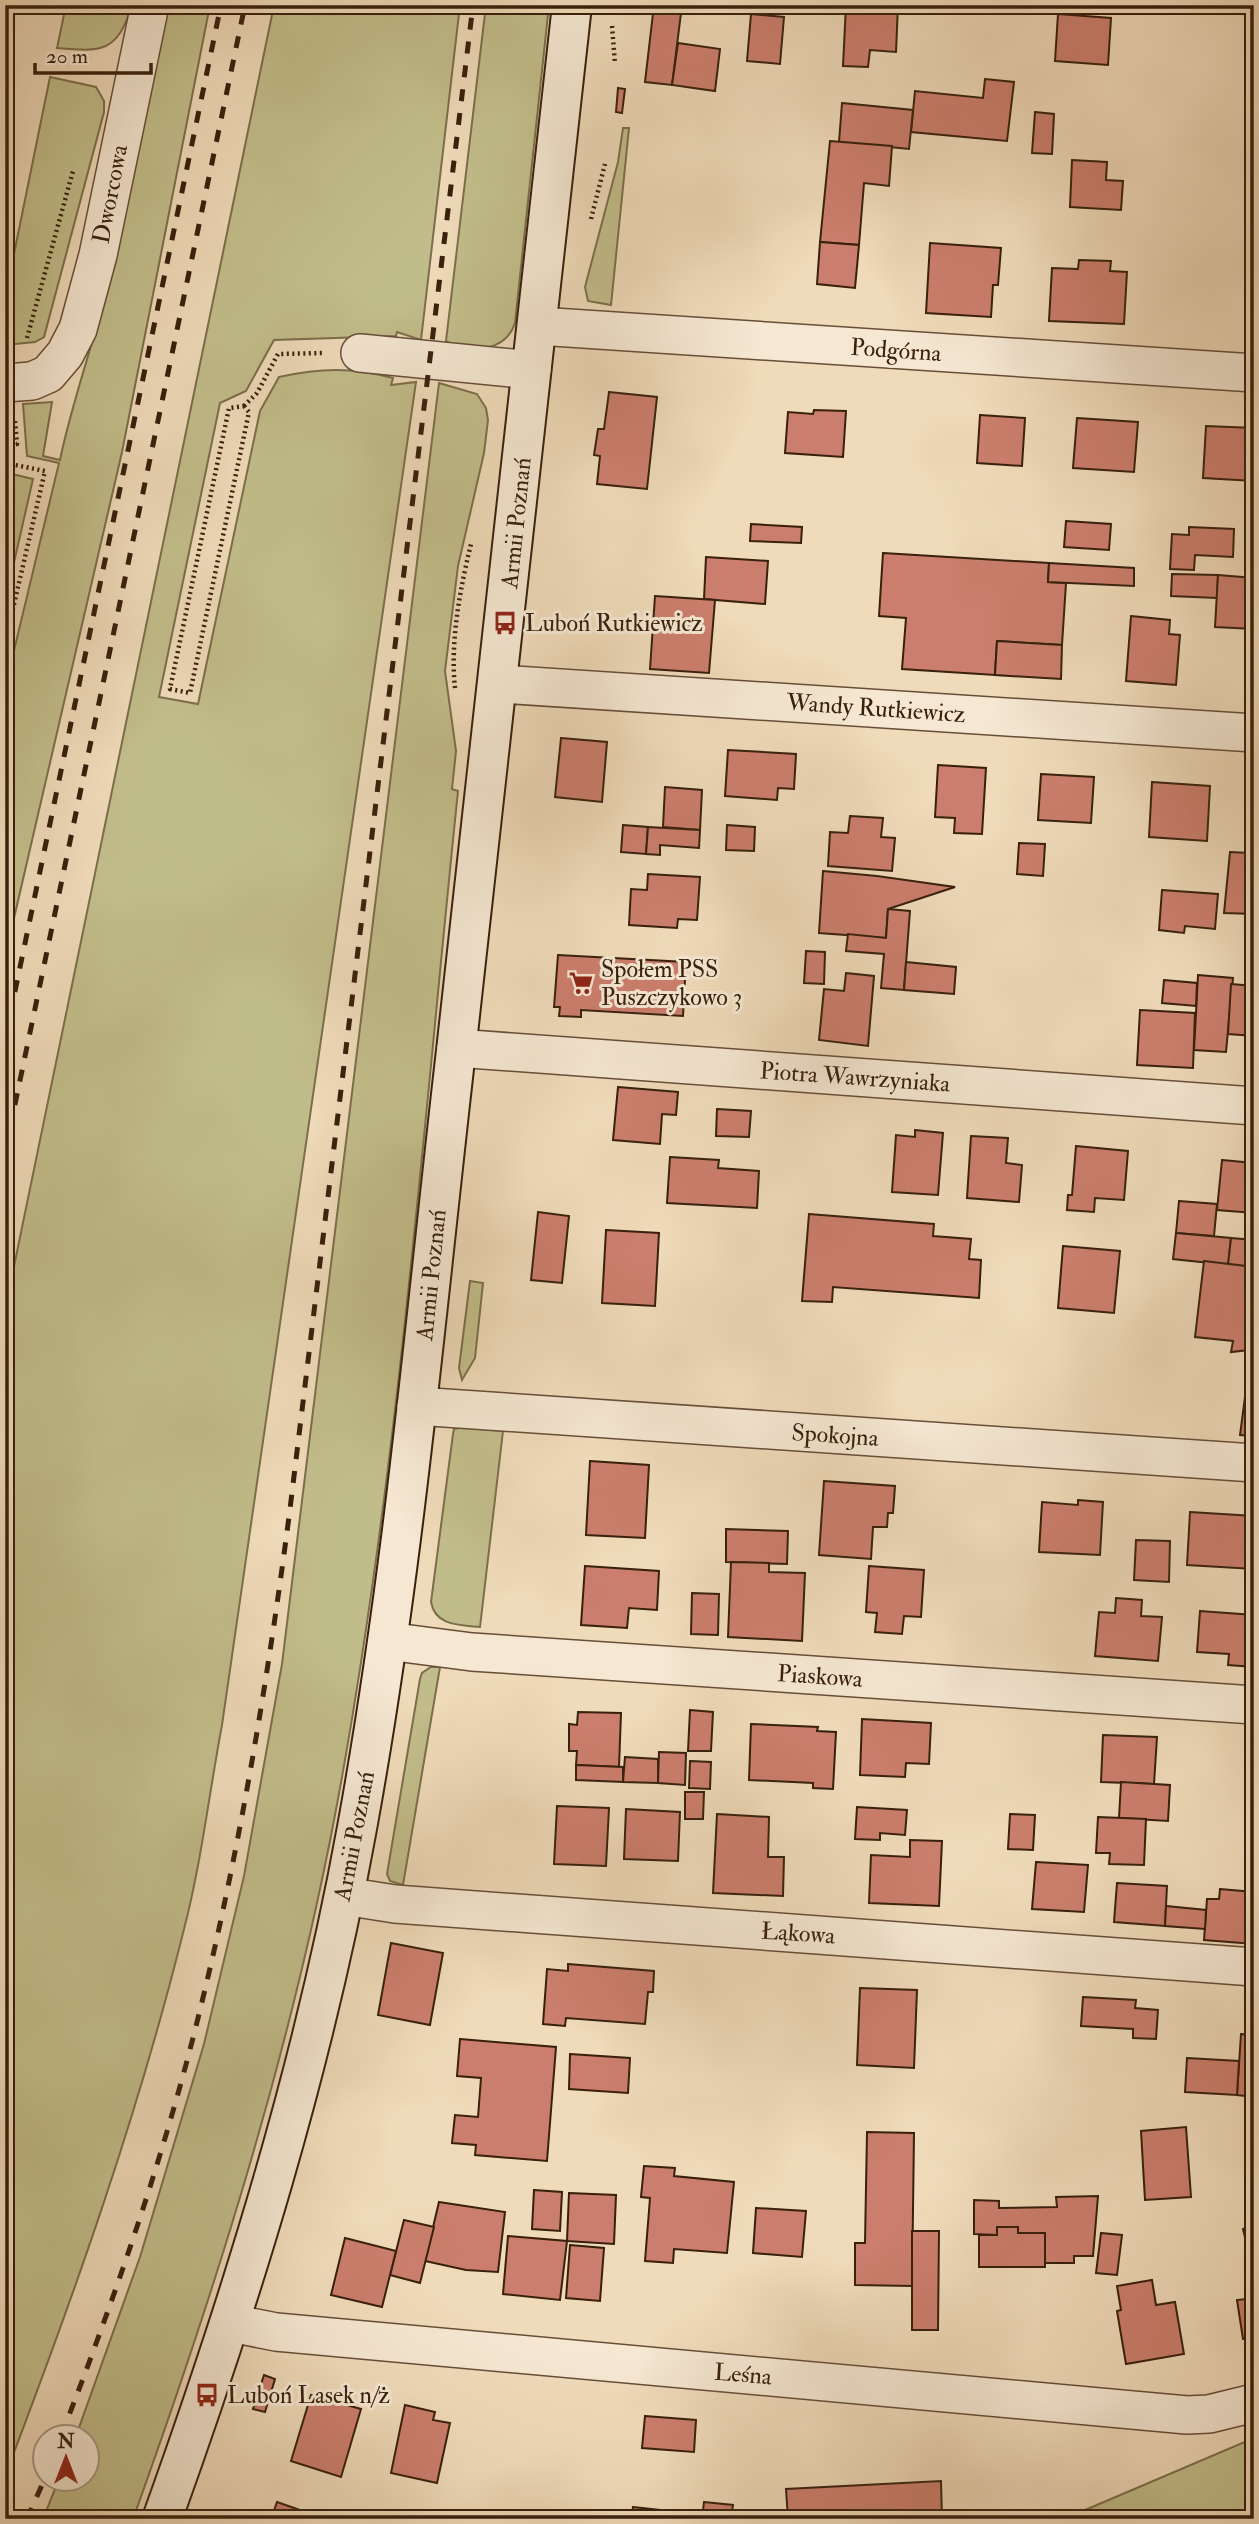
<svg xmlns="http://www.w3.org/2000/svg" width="1259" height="2524" viewBox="0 0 1259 2524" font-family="'IM FELL Double Pica',serif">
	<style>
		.green { fill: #c1bd8a; stroke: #7c6e4c; stroke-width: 2 }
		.building { fill: #cb7e6d; stroke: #38200d; stroke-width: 2 }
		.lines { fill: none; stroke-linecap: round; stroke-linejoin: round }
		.street-casing { stroke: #664e38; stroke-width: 40 }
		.secondary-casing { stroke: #38200d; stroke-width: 42 }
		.path { stroke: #38200d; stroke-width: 4.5; stroke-dasharray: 2 3.5; stroke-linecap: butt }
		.street { stroke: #f5e7d2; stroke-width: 37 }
		.secondary { stroke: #f5e7d2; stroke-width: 38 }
		.rail { stroke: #38200d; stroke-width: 5; stroke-dasharray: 12 12; stroke-linecap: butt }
		.labels { text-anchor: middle; stroke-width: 6; stroke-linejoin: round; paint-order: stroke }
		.street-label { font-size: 24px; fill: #38200d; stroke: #f5e7d2 }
		.poi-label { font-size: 24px; fill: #38200d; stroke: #f5e7d2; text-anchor: start }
	</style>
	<rect width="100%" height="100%" fill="#efdab9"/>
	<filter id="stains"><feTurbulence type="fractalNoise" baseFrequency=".00286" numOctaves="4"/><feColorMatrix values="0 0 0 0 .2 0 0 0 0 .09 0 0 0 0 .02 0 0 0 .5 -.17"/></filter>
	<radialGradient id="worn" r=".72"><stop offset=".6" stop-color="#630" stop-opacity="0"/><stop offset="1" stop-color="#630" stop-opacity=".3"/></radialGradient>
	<g class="green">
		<path d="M66,5H132C117,53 102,52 57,48Z"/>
		<path d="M169,5H210L122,452L5,957V688L59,463L27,456L23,404L52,402L43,456L60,460C71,406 90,355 103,301C128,204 147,104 169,5Z"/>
		<path d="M274,5H460L421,340L397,332L396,336L274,340L246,391L220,403L159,697L198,704L260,411L279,377C320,368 352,367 393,378L391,385L416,382L222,1725C209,1794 201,1865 183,1933C137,2118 73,2298 5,2476V1310Z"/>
		<path d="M486,5H549L515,323C506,351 470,355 446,341Z"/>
		<polygon points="50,77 96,87 104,101 104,112 44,337 35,342 5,345 5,298"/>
		<polygon points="623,128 629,128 611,305 588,301 585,287 618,162"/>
		<path d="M439,383L477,394L486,408L488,420L484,453L458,566L445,671L456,751L452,789L458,791C424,1119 400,1451 342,1777C297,2031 220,2277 133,2519H43L59,2479L88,2478V2436H76L140,2257L204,2044L244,1876L282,1664Z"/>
		<polygon points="12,474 33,479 5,602 5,475"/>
		<polygon points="470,1281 483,1283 475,1358 462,1380 459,1368"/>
		<path d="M463,1427L503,1431L480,1627C460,1625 435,1626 431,1602L453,1434L454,1429Z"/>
		<polygon points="431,1667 440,1667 403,1885 390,1881 387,1874 420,1679 422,1673"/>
		<polygon points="1254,2438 1254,2519 1064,2519"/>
	</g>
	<g class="building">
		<polygon points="654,5 682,5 672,85 645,82"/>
		<polygon points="846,5 898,5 896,52 870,50 868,67 843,66"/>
		<polygon points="751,14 784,17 780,64 747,61"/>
		<polygon points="1058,14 1111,18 1108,65 1055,61"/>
		<polygon points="678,43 720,49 715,91 672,85"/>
		<polygon points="985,79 1014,82 1007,141 911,132 915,91 983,98"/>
		<polygon points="618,88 625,89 622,113 616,112"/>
		<polygon points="842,103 913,110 909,149 839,142"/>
		<polygon points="1035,112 1054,114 1052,154 1032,153"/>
		<polygon points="1251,140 1254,140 1254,169 1247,169"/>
		<polygon points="830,141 892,146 889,186 864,183 859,245 820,242"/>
		<polygon points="1072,160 1107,162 1106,180 1123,181 1121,210 1070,207"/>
		<polygon points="820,242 859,245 855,288 817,284"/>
		<polygon points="930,243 1001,248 998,285 993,285 991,317 926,313"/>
		<polygon points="1079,260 1111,261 1110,271 1127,272 1124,324 1049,321 1052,268 1078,269"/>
		<polygon points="609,392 657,397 647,489 597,484 600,456 594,455 598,429 604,429"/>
		<polygon points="814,410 846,411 843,457 785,453 788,412 813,414"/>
		<polygon points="980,415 1025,418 1022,466 977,463"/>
		<polygon points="1077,418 1138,422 1134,472 1073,468"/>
		<polygon points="1206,426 1254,428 1254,481 1203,478"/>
		<polygon points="1066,521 1111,524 1109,550 1064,547"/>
		<polygon points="751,524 802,527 801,543 750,541"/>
		<polygon points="1189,527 1234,529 1233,557 1195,555 1194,570 1170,569 1172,534 1189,535"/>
		<polygon points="883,553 1049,563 1048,582 1066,583 1062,645 997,641 995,675 902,669 906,618 879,616"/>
		<polygon points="706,557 768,561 765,604 704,599"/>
		<polygon points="1049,563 1134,568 1134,586 1048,582"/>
		<polygon points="1172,574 1218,575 1217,598 1171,596"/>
		<polygon points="1218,575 1254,578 1254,629 1215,627"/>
		<polygon points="655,596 715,600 709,673 650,669"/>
		<polygon points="1131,616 1170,620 1169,634 1180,635 1176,685 1126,681"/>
		<polygon points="997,641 1062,645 1061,679 995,675"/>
		<polygon points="561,738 607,742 602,802 555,797"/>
		<polygon points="728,750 796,754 794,789 778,788 777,800 725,796"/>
		<polygon points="938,765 986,768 982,834 954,833 955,818 935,817"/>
		<polygon points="1041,774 1094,777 1091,823 1038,820"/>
		<polygon points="1152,782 1210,786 1207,841 1149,837"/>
		<polygon points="665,787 702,790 700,830 663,827"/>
		<polygon points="850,816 883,818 881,837 895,838 892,871 828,866 830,832 848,833"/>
		<polygon points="623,825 648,827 646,854 621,852"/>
		<polygon points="727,825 755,827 754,851 726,850"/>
		<polygon points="648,827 700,830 699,848 660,845 660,855 646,854"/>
		<polygon points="1019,843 1045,844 1043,876 1017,874"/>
		<polygon points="1230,852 1249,853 1248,880 1254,881 1254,914 1224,913"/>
		<polygon points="823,871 877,876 955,887 888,909 886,938 819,933"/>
		<polygon points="648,874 700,877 697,920 678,919 677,928 629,925 631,889 647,890"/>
		<polygon points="1162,890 1218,894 1215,929 1185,926 1184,933 1159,930"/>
		<polygon points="888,909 910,911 904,990 881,988 884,954 846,951 848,934 886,938"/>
		<polygon points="806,951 825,952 824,984 804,983"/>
		<polygon points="558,955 686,962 683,1016 581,1010 581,1017 559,1016 560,1007 554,1007"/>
		<polygon points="906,962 956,967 954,994 904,990"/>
		<polygon points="846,973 874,976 868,1046 819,1040 824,989 844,991"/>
		<polygon points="1198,975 1233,978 1226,1052 1194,1050"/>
		<polygon points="1164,980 1197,983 1196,1006 1162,1003"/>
		<polygon points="1231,984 1254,986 1254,1036 1228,1034"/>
		<polygon points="1140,1010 1195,1013 1193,1068 1137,1065"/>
		<polygon points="618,1087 678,1092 676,1115 662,1114 660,1144 613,1140"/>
		<polygon points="717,1109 751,1111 749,1137 716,1136"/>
		<polygon points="915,1130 943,1133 938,1195 892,1192 896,1135 915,1137"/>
		<polygon points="971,1136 1008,1138 1006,1163 1022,1165 1019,1202 967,1198"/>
		<polygon points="1076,1146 1128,1151 1124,1200 1095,1198 1094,1212 1067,1210 1068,1195 1072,1195"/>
		<polygon points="670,1157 719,1160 718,1168 759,1171 757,1208 667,1203"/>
		<polygon points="1222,1160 1254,1163 1254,1213 1217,1210"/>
		<polygon points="1179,1201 1217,1204 1214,1236 1176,1233"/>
		<polygon points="538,1212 569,1216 562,1283 531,1280"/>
		<polygon points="809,1214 934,1224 933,1236 971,1239 969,1259 981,1260 979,1298 833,1287 832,1302 802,1301"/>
		<polygon points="606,1230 659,1233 655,1306 602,1303"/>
		<polygon points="1176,1233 1231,1238 1228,1265 1173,1259"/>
		<polygon points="1231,1238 1254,1240 1254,1267 1228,1265"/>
		<polygon points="1063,1246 1120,1251 1114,1313 1058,1308"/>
		<polygon points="1204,1261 1254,1267 1249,1350 1231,1352 1233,1341 1195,1337"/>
		<polygon points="1249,1366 1254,1366 1254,1436 1240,1435"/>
		<polygon points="590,1461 649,1465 645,1538 586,1535"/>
		<polygon points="824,1481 895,1486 893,1513 888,1513 887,1527 873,1527 871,1559 819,1555"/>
		<polygon points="1078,1500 1103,1502 1100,1555 1039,1552 1042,1502 1078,1505"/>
		<polygon points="1190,1512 1254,1516 1254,1569 1187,1565"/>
		<polygon points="726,1529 788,1531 787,1564 726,1562"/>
		<polygon points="1136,1540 1170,1541 1169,1582 1134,1580"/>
		<polygon points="731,1562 769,1563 769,1572 805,1573 802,1641 728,1637"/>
		<polygon points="585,1566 659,1571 657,1610 629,1608 627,1628 581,1625"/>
		<polygon points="869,1566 924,1570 921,1617 904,1616 902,1634 875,1632 877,1613 866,1612"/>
		<polygon points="692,1593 719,1594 718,1635 691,1634"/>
		<polygon points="1116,1598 1142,1600 1141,1616 1162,1617 1158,1661 1095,1656 1099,1612 1115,1613"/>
		<polygon points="1200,1611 1254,1615 1254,1667 1228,1665 1229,1654 1197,1652"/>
		<polygon points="690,1710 713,1712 711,1751 688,1751"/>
		<polygon points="578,1712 621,1713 619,1767 576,1765 577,1751 569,1751 569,1724 577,1725"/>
		<polygon points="862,1719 931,1723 929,1764 906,1763 905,1777 860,1775"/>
		<polygon points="751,1724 818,1727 817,1731 836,1732 833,1789 813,1788 813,1783 749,1780"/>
		<polygon points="1103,1735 1157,1737 1154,1784 1101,1782"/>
		<polygon points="659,1752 686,1753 685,1785 658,1783"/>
		<polygon points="625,1757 658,1759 658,1783 623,1782"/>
		<polygon points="690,1761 711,1762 710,1789 689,1788"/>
		<polygon points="576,1765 623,1767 623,1782 576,1780"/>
		<polygon points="1121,1782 1170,1785 1168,1821 1119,1818"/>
		<polygon points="685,1792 704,1792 703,1819 685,1819"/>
		<polygon points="557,1806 609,1808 606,1866 554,1864"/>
		<polygon points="857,1807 907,1810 905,1835 880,1833 880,1840 855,1839"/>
		<polygon points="626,1809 680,1812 678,1861 624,1859"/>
		<polygon points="717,1814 769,1817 768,1857 784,1857 783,1896 713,1893"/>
		<polygon points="1010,1814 1035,1815 1033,1850 1008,1849"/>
		<polygon points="1098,1817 1146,1819 1144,1865 1109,1864 1110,1853 1096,1853"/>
		<polygon points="910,1840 942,1841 939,1906 869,1903 871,1855 910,1857"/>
		<polygon points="1036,1862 1088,1865 1084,1912 1032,1909"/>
		<polygon points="1117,1883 1167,1886 1165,1926 1114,1922"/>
		<polygon points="1220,1889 1254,1892 1254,1944 1204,1940 1207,1899 1219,1899"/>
		<polygon points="1166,1906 1206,1910 1205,1929 1165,1926"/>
		<polygon points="391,1943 443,1953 430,2025 378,2015"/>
		<polygon points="568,1964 654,1971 653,1992 648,1992 645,2024 566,2018 565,2026 543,2024 547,1969 568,1971"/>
		<polygon points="860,1988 917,1990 914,2068 857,2065"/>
		<polygon points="1083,1997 1136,2000 1135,2008 1158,2010 1156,2039 1133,2038 1133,2029 1081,2026"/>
		<polygon points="1241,2034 1254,2035 1254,2097 1237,2095"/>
		<polygon points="460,2039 556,2047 547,2161 475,2155 476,2145 452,2143 455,2115 478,2117 481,2078 457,2076"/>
		<polygon points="570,2054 630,2058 628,2093 569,2089"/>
		<polygon points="1187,2058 1239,2061 1237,2095 1185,2092"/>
		<polygon points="1186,2127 1191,2197 1145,2200 1141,2131"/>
		<polygon points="867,2132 914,2133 912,2286 855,2285 855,2243 865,2243"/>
		<polygon points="644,2166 675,2168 674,2176 734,2182 727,2253 674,2249 673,2263 645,2261 650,2198 641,2197"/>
		<polygon points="534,2190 562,2192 560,2231 532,2229"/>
		<polygon points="569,2193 616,2195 614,2244 567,2241"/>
		<polygon points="1098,2196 1093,2256 1074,2256 1074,2263 1045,2263 1045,2233 1018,2233 1018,2227 997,2227 997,2235 974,2234 974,2200 999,2201 999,2208 1057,2207 1056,2197"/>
		<polygon points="439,2202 505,2212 498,2272 466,2270 425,2261"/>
		<polygon points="756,2208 806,2211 802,2257 753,2253"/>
		<polygon points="404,2220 434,2227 420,2283 390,2275"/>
		<polygon points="1254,2226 1254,2247 1248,2249 1243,2229"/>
		<polygon points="997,2227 1018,2227 1018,2233 1045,2233 1045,2267 979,2267 979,2235 997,2235"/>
		<polygon points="912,2231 939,2231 938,2330 912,2330"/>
		<polygon points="1101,2233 1122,2235 1117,2275 1096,2273"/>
		<polygon points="508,2236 567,2241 560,2300 503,2294"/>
		<polygon points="345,2238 396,2251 382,2307 331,2295"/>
		<polygon points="570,2245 604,2248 600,2301 566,2298"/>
		<polygon points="1152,2280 1156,2305 1175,2302 1184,2354 1126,2364 1117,2311 1121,2310 1117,2286"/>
		<polygon points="1254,2298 1254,2338 1243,2339 1237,2300"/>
		<polygon points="264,2375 275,2379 265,2412 253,2409"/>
		<polygon points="311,2395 361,2409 341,2477 291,2461"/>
		<polygon points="405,2405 435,2412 433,2420 450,2423 437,2483 391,2473"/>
		<polygon points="645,2416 696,2420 694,2452 642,2448"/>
		<polygon points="941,2481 942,2519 788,2519 786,2489"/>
		<polygon points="277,2502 314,2515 313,2519 271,2519"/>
		<polygon points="704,2502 733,2505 731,2519 702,2519"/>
		<polygon points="633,2507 678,2512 678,2519 631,2519"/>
	</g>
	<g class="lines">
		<g class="street-casing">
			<g id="street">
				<polyline points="538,326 1254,373"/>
				<polyline points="360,353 532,370"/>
				<polyline points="5,383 32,381 48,374 65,354 78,329 98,255 150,5"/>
				<polyline points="499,684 1254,733"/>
				<polyline points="456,1048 1254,1106"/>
				<polyline points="416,1406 1254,1463"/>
				<polyline points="387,1641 472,1652 1254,1705"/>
				<polyline points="344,1896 395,1904 1254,1967"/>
				<polyline points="231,2323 276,2332 1187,2415 1209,2414 1254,2403"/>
			</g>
		</g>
		<g class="secondary-casing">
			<path id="secondary" d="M162,2519C243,2294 314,2064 357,1828C404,1571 426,1310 456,1051C496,703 534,354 572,5"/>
		</g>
		<g class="path">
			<polyline points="612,26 615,64"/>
			<polyline points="591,219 605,164"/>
			<polyline points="27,338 73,171"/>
			<polygon points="244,406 249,412 190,693 170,689 229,408"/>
			<polyline points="244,406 257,393 278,354 324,353"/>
			<polyline points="5,444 17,444 15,421"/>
			<polyline points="5,463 45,471 5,643"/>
			<path d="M455,688C450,642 460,589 471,544"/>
		</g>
		<use href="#street" class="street"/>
		<use href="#secondary" class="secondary"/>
		<g class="rail">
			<polyline points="5,1039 221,5"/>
			<polyline points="5,1152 245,5"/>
			<path d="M61,2436C112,2305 159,2171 194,2034C238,1861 267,1686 290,1509L473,5"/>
			<polyline points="27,2519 46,2476"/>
		</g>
	</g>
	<defs>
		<g id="bus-bare" transform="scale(1.89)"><path d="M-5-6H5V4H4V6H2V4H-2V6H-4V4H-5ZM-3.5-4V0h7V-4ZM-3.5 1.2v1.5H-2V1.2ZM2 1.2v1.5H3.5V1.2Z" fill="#8f2418" stroke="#f5e7d2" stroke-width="2.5" paint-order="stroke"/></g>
		<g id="supermarket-bare" transform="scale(1.89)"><path d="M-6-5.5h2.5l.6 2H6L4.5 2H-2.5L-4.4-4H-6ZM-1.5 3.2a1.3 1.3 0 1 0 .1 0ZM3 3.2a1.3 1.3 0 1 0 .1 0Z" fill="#8f2418" stroke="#f5e7d2" stroke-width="2.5" paint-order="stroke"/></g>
	</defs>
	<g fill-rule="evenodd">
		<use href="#bus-bare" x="505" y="623"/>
		<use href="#supermarket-bare" x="581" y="983"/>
		<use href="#bus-bare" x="207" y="2395"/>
	</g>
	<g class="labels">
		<g class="street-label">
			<text transform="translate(110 194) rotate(-79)" y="8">Dworcowa</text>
			<text transform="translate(896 350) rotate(4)" y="8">Podgórna</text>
			<text transform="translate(516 523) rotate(-84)" y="8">Armii Poznań</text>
			<text transform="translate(876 708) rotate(4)" y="8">Wandy Rutkiewicz</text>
			<text transform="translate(855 1077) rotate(4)" y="8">Piotra Wawrzyniaka</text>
			<text transform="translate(431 1275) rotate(-84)" y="8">Armii Poznań</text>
			<text transform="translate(835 1435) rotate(4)" y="8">Spokojna</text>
			<text transform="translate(820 1676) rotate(4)" y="8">Piaskowa</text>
			<text transform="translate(354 1836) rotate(-79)" y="8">Armii Poznań</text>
			<text transform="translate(798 1933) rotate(4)" y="8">Łąkowa</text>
			<text transform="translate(743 2374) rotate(5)" y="8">Leśna</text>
		</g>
		<g class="poi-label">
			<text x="525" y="631">Luboń Rutkiewicz</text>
			<text x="601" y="977">Społem PSS<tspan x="601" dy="28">Puszczykowo 3</tspan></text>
			<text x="227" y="2403">Luboń Lasek n/ż</text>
		</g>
	</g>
	<rect width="1259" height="2524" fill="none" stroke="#efdab9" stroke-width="28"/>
	<rect x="7" y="7" width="1245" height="2510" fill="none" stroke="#38200d" stroke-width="3.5"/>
	<rect x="14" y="14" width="1231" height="2496" fill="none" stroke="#38200d" stroke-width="2"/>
	<g transform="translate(66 2458)"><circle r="33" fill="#f5e7d2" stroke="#a99783" stroke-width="2"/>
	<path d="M0-5L12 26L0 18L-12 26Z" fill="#8f2418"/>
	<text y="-10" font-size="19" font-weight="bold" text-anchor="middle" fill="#38200d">N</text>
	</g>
	<path d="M35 63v10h116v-10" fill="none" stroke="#38200d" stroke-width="3.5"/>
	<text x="46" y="63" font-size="21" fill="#38200d" stroke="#f5e7d2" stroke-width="5" paint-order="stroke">20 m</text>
	<rect width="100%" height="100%" filter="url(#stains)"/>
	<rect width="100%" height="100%" fill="url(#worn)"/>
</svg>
